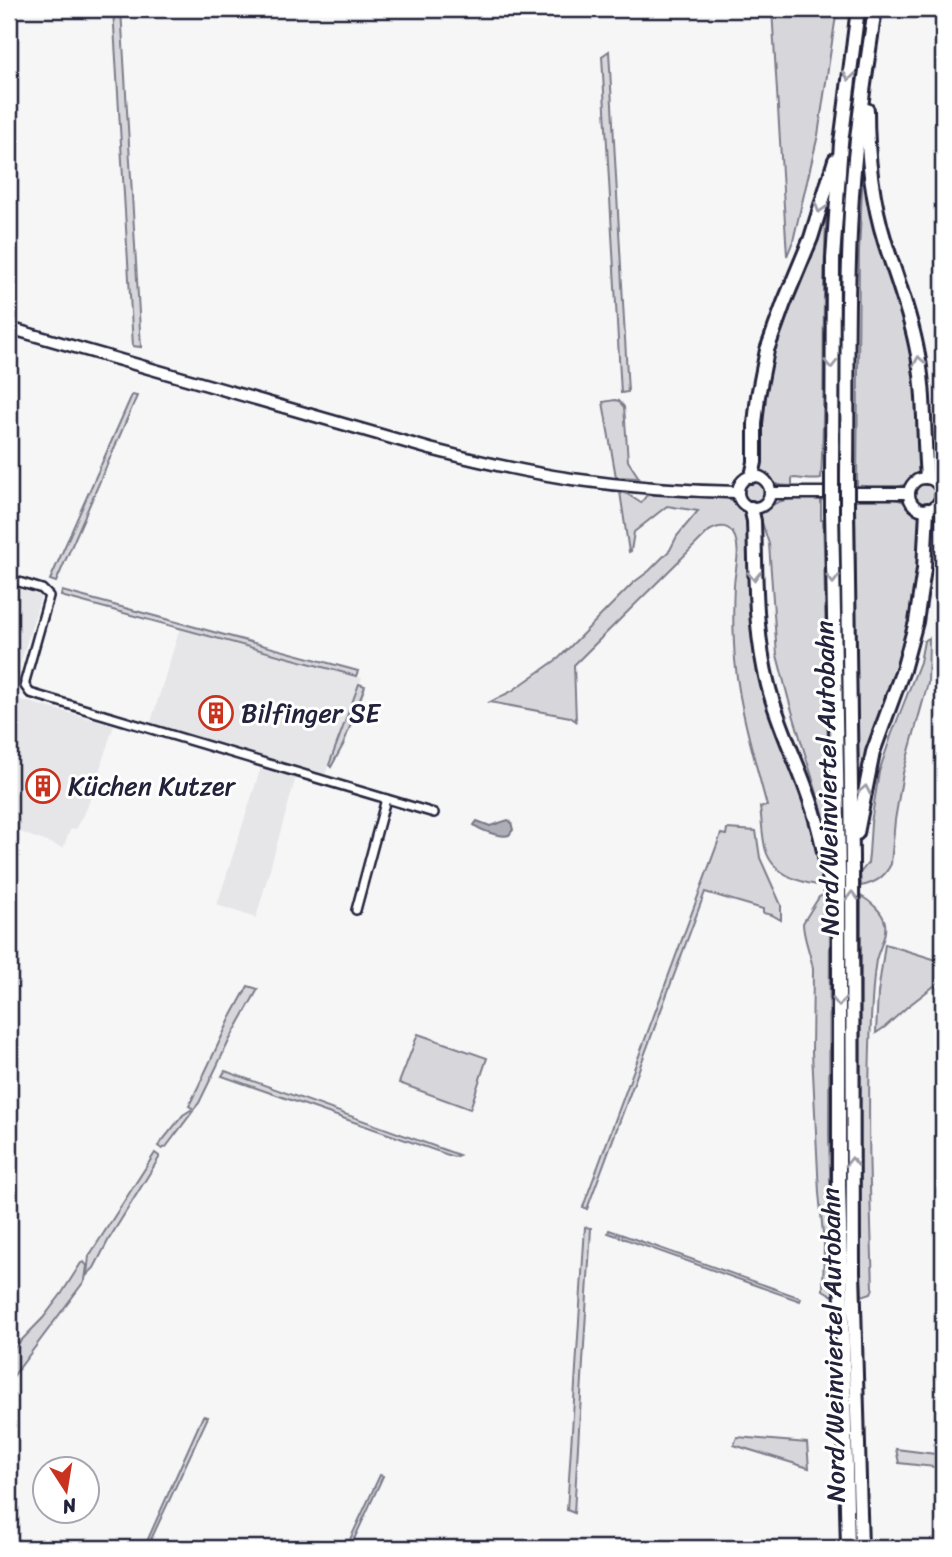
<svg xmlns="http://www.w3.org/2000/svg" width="952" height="1557" viewBox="0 0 952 1557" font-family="Sriracha,sans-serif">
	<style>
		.built { fill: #e6e6e9 }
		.green { fill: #d7d7db; stroke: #7c7c8b; stroke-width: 2 }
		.water { fill: #aeaeb7; stroke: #767685; stroke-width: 2 }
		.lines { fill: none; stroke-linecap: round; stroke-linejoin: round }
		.minor-casing { stroke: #22223b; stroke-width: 12 }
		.secondary-casing { stroke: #22223b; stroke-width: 15 }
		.motorway-casing { stroke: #22223b; stroke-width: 18 }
		.minor { stroke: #fff; stroke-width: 7 }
		.secondary { stroke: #fff; stroke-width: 10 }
		.motorway { stroke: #fff; stroke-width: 12 }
		.motorway-bridge-casing { stroke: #22223b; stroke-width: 18; stroke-linecap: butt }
		.motorway-bridge { stroke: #fff; stroke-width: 12 }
		.oneway { stroke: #9c9ca7 }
		.labels { text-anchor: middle; stroke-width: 6; stroke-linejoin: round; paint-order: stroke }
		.poi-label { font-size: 26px; fill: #22223b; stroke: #fff; text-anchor: start }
		.street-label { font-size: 26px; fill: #22223b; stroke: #fff }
	</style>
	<rect width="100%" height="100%" fill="#f6f6f7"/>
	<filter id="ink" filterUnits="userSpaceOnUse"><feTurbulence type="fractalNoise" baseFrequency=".0143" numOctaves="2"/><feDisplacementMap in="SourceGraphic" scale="14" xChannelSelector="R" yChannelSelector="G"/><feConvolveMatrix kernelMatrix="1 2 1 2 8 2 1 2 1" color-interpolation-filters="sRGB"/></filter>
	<g filter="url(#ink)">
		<g class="built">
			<polygon points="9,586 41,596 10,697 114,725 87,808 77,828 70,830 63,848 9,828"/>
			<polygon points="180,628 362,678 324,777 150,725"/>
			<polygon points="261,767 296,777 256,918 217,905"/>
		</g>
		<g class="green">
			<polygon points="113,9 121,9 141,347 133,346"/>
			<polygon points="772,9 837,9 818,135 793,241 787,256"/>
			<polygon points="609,51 628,392 621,393 602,56"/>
			<path d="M863,169H865L911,349L920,415V473C914,476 912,479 907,483C895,492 871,487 857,486L859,252Z"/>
			<path d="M827,205C821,296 826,387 821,479C811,481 803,478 792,478V486C788,486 780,486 776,484C770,480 768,474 759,472C759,464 762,458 762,451C764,433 760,415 763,398C774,331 804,268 827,205Z"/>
			<polygon points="132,395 137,396 56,582 50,580"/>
			<polygon points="615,400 619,401 624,407 628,461 639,478 616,477 603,402"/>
			<circle cx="755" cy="492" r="11"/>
			<circle cx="925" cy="493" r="11"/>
			<path d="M620,492L627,494L641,503L646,496L651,494L729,499L734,501L746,513L750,525V597L753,625L816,837L826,886C804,884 774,876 766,851C762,838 762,821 760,807L767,806C753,753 736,698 734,644C733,624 733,604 734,585C735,569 741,552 735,537C729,524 720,525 709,531L574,665L576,721L570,717L490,702L512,691L559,658L633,583L649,571L670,550L677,536L698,511L667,506L634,532L631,551L629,552Z"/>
			<path d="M821,498V520H823L824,549L830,855L826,823L789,701L777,655L769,544L759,513C766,511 768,507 774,504C787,497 807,499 821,498Z"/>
			<path d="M855,498C869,498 889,495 902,501C910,505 912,511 921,513V523L918,532L919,563L912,614L899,661L871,737L861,772L859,786L856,643Z"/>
			<polygon points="62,591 358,671 356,676 61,596"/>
			<path d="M929,638L928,683L903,773L895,820L891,864C884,878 875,883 861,886L860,873L868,863L869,854L871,823L879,772L891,736L920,662L924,641Z"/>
			<polygon points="359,684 365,686 343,745 331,767 329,765"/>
			<polygon points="727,829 756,831 760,858 781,905 781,920 772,915 763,913 763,909 705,892 587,1209 583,1207 721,834 726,835"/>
			<path d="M823,895H826L830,913L829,1134L832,1258H830V1278H833V1296L823,1290L824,1244L819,1193L812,1052L813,969C811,954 803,938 803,923L819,897Z"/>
			<path d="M861,896C870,901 883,912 885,923C887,936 879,948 876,960C873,979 872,999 871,1019C867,1108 870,1198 873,1288L871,1293L862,1296L860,1254Z"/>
			<polygon points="885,944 943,962 943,979 907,1007 885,1027 876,1033 878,993"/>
			<polygon points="248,986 258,989 230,1039 199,1103 194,1109 189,1106 231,1017"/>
			<polygon points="418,1034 487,1058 470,1109 399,1083"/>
			<polygon points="225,1071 459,1155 454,1157 222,1076"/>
			<polygon points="191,1110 193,1111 166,1147 162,1149 158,1146 183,1115"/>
			<polygon points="155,1153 159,1156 159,1158 109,1239 94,1268 87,1275 89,1256"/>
			<polygon points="585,1227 591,1228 574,1513 567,1510"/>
			<polygon points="609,1230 801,1298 800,1301 608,1233"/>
			<polygon points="84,1262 87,1266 85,1280 9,1382 9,1350 11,1351 43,1318 62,1293 81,1263"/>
			<polygon points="203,1416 208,1417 147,1548 144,1548"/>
			<polygon points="737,1437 807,1443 809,1468 734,1445"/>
			<polygon points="896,1449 943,1455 943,1468 899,1463"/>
			<polygon points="380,1475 383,1476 350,1548 346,1548"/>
		</g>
		<path class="water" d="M508,820L511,822L513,830C511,832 510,834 509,835C501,838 480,830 474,825L477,821L490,826Z"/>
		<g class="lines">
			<g class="minor-casing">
				<g id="minor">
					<polyline points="9,579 42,589 49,596 25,681 25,686 30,693 434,813"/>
					<polyline points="356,910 386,799"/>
				</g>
			</g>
			<g class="secondary-casing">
				<g id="secondary">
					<path d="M9,328L430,449C477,461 524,472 572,479C627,487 682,491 738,492"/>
					<circle cx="754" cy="492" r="16"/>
					<circle cx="925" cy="494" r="16"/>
					<polyline points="771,493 909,493"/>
				</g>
			</g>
			<g class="motorway-casing">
				<g id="motorway">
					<path d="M867,110C867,155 872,200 885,242C896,277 909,310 916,345C926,390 923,432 927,477"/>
					<polyline points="832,474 833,259 841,143 858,9"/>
					<path d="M847,474C848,381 846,288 852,195C856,132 866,71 875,9"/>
					<polyline points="752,476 755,462 755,424 758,396 767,350 784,303 811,238 835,160"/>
					<path d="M751,508L754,521C756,577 754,630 768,685C778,725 797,761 810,800C821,832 827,865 833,898"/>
					<polyline points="832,511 839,873 839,1185 848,1548"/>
					<polyline points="847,511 852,857 853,1272 861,1548"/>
					<polyline points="857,833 873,752 903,670 916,622 924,569 927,510"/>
				</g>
			</g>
			<use href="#minor" class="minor"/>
			<use href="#secondary" class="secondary"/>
			<use href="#motorway" class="motorway"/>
			<g class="motorway-bridge-casing">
				<g id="motorway-bridge">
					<polyline points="832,511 832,474"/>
					<polyline points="847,511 847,474"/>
				</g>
			</g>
			<use href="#motorway-bridge" class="motorway-bridge"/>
		</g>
		<defs><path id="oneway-chevron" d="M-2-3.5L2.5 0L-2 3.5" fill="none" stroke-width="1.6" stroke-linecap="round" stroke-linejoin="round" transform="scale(1.75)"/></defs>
		<g class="oneway">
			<use href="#oneway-chevron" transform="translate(849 76) rotate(97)"/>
			<use href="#oneway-chevron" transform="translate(820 208) rotate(107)"/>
			<use href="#oneway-chevron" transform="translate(919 361) rotate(-100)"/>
			<use href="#oneway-chevron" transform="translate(831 364) rotate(90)"/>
			<use href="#oneway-chevron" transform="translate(754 576) rotate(90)"/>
			<use href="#oneway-chevron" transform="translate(833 579) rotate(89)"/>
			<use href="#oneway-chevron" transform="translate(865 790) rotate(-79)"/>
			<use href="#oneway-chevron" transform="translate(852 896) rotate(-90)"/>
			<use href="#oneway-chevron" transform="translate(839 1002) rotate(90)"/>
			<use href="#oneway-chevron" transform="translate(852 1162) rotate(-90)"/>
		</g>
	</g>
	<defs>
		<g id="building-ring" transform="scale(1.75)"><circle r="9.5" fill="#fff" stroke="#c8321e" stroke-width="1.5"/><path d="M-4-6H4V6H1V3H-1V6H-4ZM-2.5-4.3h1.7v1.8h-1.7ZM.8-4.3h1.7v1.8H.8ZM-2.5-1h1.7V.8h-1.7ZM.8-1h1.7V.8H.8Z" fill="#c8321e"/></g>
	</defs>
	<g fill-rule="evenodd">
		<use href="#building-ring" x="216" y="713"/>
		<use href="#building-ring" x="43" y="786"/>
	</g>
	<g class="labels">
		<g class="poi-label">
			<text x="241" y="722">Bilfinger SE</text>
			<text x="68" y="795">Küchen Kutzer</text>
		</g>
		<g class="street-label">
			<text transform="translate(827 778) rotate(-91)" y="9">Nord/Weinviertel Autobahn</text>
			<text transform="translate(833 1345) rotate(-91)" y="9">Nord/Weinviertel Autobahn</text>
		</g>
	</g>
	<rect width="952" height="1557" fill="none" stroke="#fff" stroke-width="35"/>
	<rect x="18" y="18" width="917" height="1522" fill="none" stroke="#22223b" stroke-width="2.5" filter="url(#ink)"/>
	<g transform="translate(66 1490) rotate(168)"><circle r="33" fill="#ffffff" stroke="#a7a7b1" stroke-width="2"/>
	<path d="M0-5L12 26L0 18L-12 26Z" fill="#c8321e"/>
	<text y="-10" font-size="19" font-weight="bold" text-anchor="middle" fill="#22223b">N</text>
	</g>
</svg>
